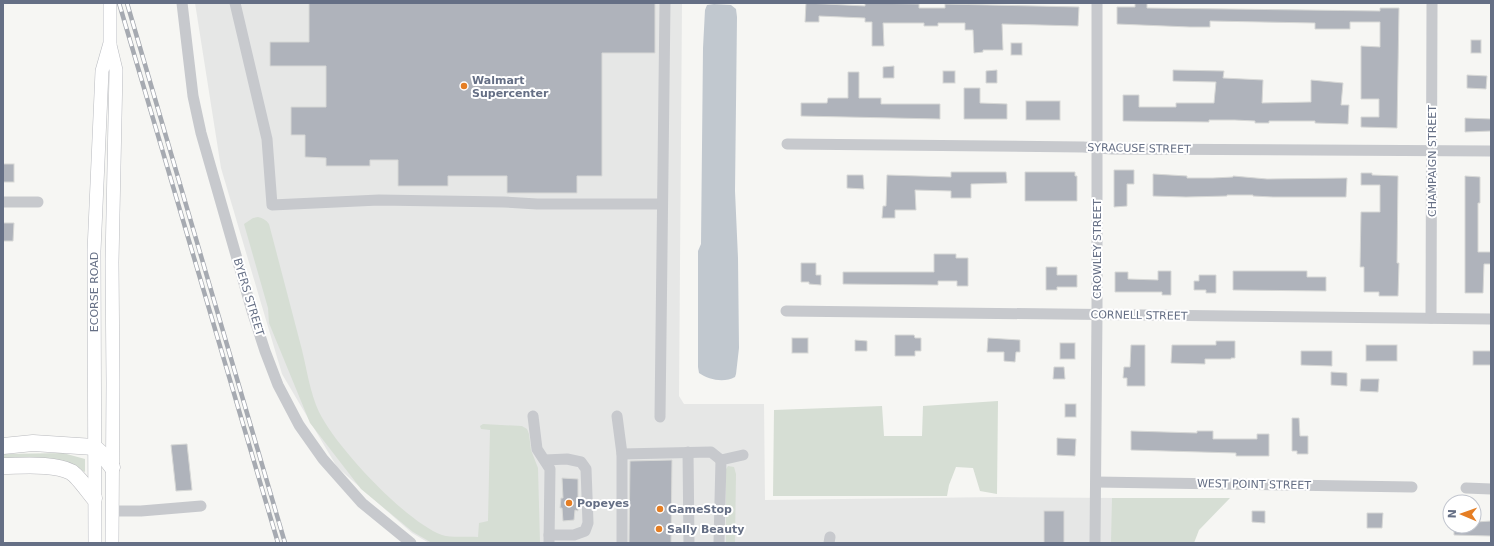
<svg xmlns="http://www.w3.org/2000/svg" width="1494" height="546" viewBox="0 0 1494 546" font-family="'DejaVu Sans',sans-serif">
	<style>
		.built { fill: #e6e7e6 }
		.green { fill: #d6ded4 }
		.water { fill: #c1c8cf }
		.building { fill: #afb3bb; stroke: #d7d8d6 }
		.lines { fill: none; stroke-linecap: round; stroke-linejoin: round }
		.major-casing { stroke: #b9bbc0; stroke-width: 14 }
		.highway-casing { stroke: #b9babe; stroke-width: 17 }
		.minor { stroke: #c7c9cd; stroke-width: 11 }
		.major { stroke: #fff; stroke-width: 13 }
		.highway { stroke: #fff; stroke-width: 16 }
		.rail-casing { stroke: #a6aab1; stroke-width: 4.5 }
		.rail { stroke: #fff; stroke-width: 3; stroke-dasharray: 9; stroke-linecap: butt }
		.poi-dot { fill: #e57e24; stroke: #fff; stroke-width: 1.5 }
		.labels { text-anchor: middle; stroke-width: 4; stroke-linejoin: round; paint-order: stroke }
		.poi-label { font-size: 11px; font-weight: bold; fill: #656f85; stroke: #fff; text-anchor: start }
		.street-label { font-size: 11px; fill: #656f85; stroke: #fff }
	</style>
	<rect width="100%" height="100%" fill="#f6f6f3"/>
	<polygon class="built" points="195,3 682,3 679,396 684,404 764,404 765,500 999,497 1116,498 1116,543 429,543 412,533 337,467 282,374 221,168"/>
	<g class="green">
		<path d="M258,217C263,218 266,220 269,224C280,266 291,308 302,350C307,370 310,393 319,412C336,447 406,522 442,535C451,538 468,536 478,537L479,523L488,521L490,430L481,429L480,426L483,424L522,426L527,429L529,434L531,450L538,468L540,543H432L413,532L361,489L310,423L269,323L268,308L244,224L253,218Z"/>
		<polygon points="998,401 997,494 980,491 973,468 956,467 949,485 947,496 773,496 774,410 882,406 884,436 922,436 923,406"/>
		<polygon points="63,453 85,459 85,472 69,465 3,461 3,454"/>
		<polygon points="728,466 734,467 736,474 735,543 726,543 726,469"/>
		<polygon points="1112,498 1230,498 1199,530 1194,543 1111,543"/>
	</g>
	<path class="water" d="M714,4L731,5L736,9L737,17L735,191L738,258L739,348L736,374L735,377C724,383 709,380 699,373L698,367V251L701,244L703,48L705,10L707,5Z"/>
	<g class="building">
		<polygon points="309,3 655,3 655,53 602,53 602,176 577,176 577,193 507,193 507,176 448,176 448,186 398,186 398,160 370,160 370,166 326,166 326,158 305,157 305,135 291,135 291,107 326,107 326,66 270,66 270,42 309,42"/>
		<polygon points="806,3 865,6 865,3 919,4 919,8 945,8 945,4 1079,7 1078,26 1002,24 1003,50 983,50 983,52 974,53 973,30 965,30 965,23 938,23 938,26 924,26 924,23 883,23 884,46 872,46 872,22 865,22 865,18 819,16 819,22 805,22"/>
		<polygon points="1135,3 1147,3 1147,8 1380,11 1380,8 1399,8 1397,128 1361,127 1361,117 1379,117 1379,99 1361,99 1361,46 1380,47 1380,22 1350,22 1350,29 1315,29 1315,23 1210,21 1210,27 1190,27 1117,24 1117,7 1135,7"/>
		<rect x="1471" y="40" width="10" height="13"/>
		<rect x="1011" y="43" width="11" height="12"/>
		<polygon points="894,66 894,78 883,78 883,67"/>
		<polygon points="997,70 997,83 986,83 986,71"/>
		<polygon points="1173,70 1224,71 1223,78 1263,80 1262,103 1311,102 1311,80 1343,83 1341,105 1349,105 1348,124 1315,123 1315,121 1269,121 1269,123 1255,123 1255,121 1235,120 1209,120 1209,122 1123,121 1123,95 1139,95 1139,107 1176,107 1176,103 1214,103 1216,82 1173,81"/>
		<rect x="943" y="71" width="12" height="12"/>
		<polygon points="848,72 859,72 859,98 881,98 881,104 940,104 940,119 801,116 801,103 827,103 828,98 848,98"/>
		<polygon points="1467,75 1487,76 1486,89 1467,88"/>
		<polygon points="964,88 980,88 980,103 1007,104 1007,119 964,119"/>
		<rect x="1026" y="101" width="34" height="19"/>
		<polygon points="1465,118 1491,119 1491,131 1465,132"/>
		<rect x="3" y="164" width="11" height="18"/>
		<polygon points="1114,170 1134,170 1134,184 1127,184 1127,206 1114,207"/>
		<polygon points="951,172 1006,172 1007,183 971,184 971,198 951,198 951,191 915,190 916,210 895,210 895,218 882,218 883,206 886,206 887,175 951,177"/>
		<polygon points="1025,172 1075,172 1075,176 1077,176 1077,201 1025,201"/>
		<polygon points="1361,173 1372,173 1372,175 1398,176 1397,263 1399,263 1398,296 1379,296 1379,292 1364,292 1364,267 1360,267 1361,212 1380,212 1380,185 1361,185"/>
		<polygon points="1153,174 1187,176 1187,178 1213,178 1233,177 1233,176 1267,179 1347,178 1346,197 1273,197 1253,196 1253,195 1227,195 1227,196 1186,197 1153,196"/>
		<polygon points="847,175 863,175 864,189 847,188"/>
		<polygon points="1465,176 1480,177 1480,203 1478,203 1478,252 1491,252 1491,264 1484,264 1483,293 1465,293"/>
		<polygon points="3,223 14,223 13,241 3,241"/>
		<polygon points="934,254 956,254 956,258 968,258 968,286 957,286 957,281 938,281 938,285 843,284 843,272 934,272"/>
		<polygon points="801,263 816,263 816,275 821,275 821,285 809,284 809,282 801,282"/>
		<polygon points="1046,267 1057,267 1057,275 1077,275 1077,287 1057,287 1057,290 1046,290"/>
		<polygon points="1158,271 1171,271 1171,295 1162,295 1162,292 1115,292 1115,272 1128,272 1128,279 1158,280"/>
		<polygon points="1233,271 1307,271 1307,277 1326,277 1326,291 1233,290"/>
		<polygon points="1199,275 1216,275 1216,293 1206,293 1206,290 1194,290 1194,281 1199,281"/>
		<polygon points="895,335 914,335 915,338 921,338 921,351 915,351 915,356 895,356"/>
		<rect x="792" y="338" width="16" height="15"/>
		<polygon points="988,338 1020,340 1020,352 1016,352 1015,362 1004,361 1004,352 987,352"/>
		<polygon points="855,340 867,341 867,351 855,351"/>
		<polygon points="1216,341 1235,341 1235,358 1231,358 1231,359 1205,359 1205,364 1171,363 1172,345 1216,345"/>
		<rect x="1060" y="343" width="15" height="16"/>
		<polygon points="1131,345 1145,345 1145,386 1127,386 1127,378 1123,378 1124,367 1130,367"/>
		<rect x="1366" y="345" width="31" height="16"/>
		<polygon points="1301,351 1332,351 1332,366 1301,365"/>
		<rect x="1473" y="351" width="18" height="14"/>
		<polygon points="1054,367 1064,367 1065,379 1053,379"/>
		<polygon points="1331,372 1347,373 1347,386 1331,385"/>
		<polygon points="1361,379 1379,379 1378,392 1360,391"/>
		<rect x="1065" y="404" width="11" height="13"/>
		<polygon points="1292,418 1299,418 1300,436 1308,436 1308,454 1297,454 1297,451 1292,451"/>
		<polygon points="1131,431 1197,433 1197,431 1213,431 1213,439 1257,439 1257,434 1269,434 1269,456 1236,456 1236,453 1131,450"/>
		<polygon points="1057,438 1076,439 1075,456 1057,455"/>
		<polygon points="187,444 192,490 176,491 171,445"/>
		<polygon points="672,460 671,543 629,543 630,461"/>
		<polygon points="562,478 578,479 578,511 575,510 574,520 563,521 562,508 560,508 561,498 563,498"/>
		<rect x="1044" y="511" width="20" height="32"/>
		<polygon points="1252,511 1265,511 1265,523 1252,522"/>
		<polygon points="1367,513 1383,513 1382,528 1367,528"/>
		<polygon points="1491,521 1491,536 1454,535 1454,526 1474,526 1474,523 1476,523 1476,522"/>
	</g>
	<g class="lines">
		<g class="major-casing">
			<g id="major">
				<polyline points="110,45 116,70 112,262 113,383 112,543"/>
				<polyline points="95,543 94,251 102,71 110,43 110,3"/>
			</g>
		</g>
		<g class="highway-casing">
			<g id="highway">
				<polyline points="3,446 33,443 94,447 103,455 112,467"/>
				<path d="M3,466C22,466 54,463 71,472C78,476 88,491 94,498"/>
			</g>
		</g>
		<g class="minor">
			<polyline points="182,3 193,96 201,133 252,311 265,351 278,385 299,425 323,459 362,503 411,543"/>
			<polyline points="235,3 267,139 272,205 379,200 504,202 537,204 662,204"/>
			<polyline points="787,144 1083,147 1112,149 1491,151"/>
			<polyline points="3,202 38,202"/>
			<polyline points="786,311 1491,319"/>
			<polyline points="1431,318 1432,3"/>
			<polyline points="533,416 537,449 550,469 549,543"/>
			<polyline points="617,416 622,454 622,543"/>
			<polyline points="660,417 665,3"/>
			<polyline points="688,452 689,543"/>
			<polyline points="622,454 711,452 721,460"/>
			<polyline points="545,460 567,459 581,462 586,469 588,523 585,531 574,535 549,535"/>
			<polyline points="1096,482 1412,487"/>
			<polyline points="1466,488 1491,489"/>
			<polyline points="112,511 141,511 201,506"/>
			<polyline points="719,543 721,460 743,455"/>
			<polyline points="829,543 830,537"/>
			<polyline points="1095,543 1097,315 1097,3"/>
		</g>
		<use href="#major" class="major"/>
		<use href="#highway" class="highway"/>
		<g class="rail-casing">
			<g id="rail">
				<polyline points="119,3 278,543"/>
				<polyline points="127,3 285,543"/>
			</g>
		</g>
		<use href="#rail" class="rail"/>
	</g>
	<g class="poi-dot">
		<circle cx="464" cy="86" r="4"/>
		<circle cx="569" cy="503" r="4"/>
		<circle cx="660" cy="509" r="4"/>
		<circle cx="659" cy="529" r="4"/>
	</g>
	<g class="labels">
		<g class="poi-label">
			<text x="472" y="84">Walmart<tspan x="472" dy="13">Supercenter</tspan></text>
			<text x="577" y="507">Popeyes</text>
			<text x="668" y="513">GameStop</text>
			<text x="667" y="533">Sally Beauty</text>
		</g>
		<g class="street-label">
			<text transform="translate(1139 148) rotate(1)" y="4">SYRACUSE STREET</text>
			<text transform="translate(1432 161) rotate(-90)" y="4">CHAMPAIGN STREET</text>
			<text transform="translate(1097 249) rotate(-90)" y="4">CROWLEY STREET</text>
			<text transform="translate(94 292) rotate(-90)" y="4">ECORSE ROAD</text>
			<text transform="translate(249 297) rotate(73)" y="4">BYERS STREET</text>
			<text transform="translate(1139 315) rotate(1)" y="4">CORNELL STREET</text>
			<text transform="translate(1254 484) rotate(1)" y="4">WEST POINT STREET</text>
		</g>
	</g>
	<rect width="1494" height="546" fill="none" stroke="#656f85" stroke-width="8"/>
	<g transform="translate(1462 514) rotate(272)"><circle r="19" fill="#ffffff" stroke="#c1c5ce"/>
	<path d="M0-3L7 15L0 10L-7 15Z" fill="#e57e24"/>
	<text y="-6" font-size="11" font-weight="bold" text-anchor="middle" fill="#656f85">N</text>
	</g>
</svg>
